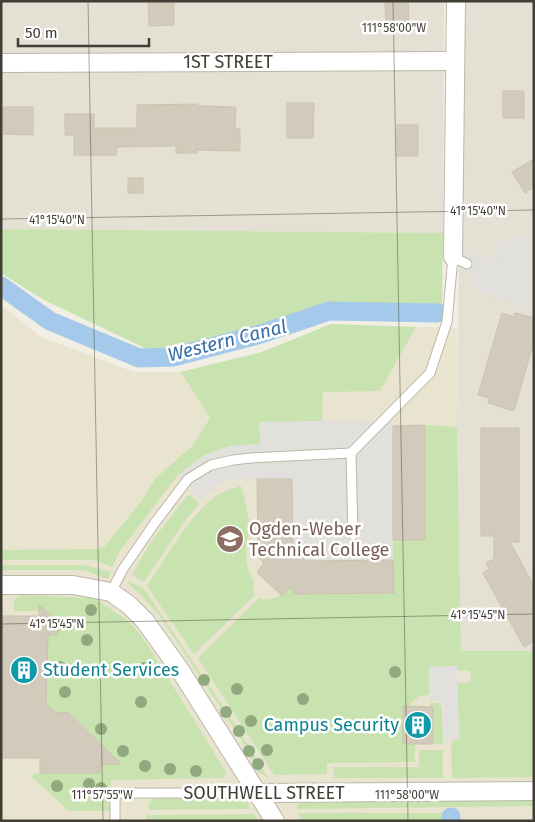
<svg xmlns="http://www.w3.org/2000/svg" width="535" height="822" viewBox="0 0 535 822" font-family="'Fira Sans',sans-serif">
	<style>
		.residential { fill: #e4e0d3 }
		.education { fill: #e9e4cf }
		.green { fill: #c8e3af }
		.parking { fill: #e2e0dc }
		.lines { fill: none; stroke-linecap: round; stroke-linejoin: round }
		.canal { stroke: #a4c9eb; stroke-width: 19 }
		.building { fill: #d2cabb; stroke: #ccc2ae }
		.lane-casing { stroke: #bcb6a8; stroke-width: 11 }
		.street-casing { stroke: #bcb6a8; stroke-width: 20 }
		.lane { stroke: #fff; stroke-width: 9 }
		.street { stroke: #fff; stroke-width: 18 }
		.tree { fill: #90a97f }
		.ticks { fill: none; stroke: #433e35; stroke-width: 1; stroke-opacity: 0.45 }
		.labels { text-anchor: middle; stroke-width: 5; stroke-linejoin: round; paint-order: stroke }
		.street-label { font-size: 18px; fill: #433e35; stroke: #fff }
		.education-label { font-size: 18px; fill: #785e54; stroke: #fff; text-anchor: start }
		.culture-label { font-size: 18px; fill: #0d838f; stroke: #fff; text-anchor: start }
		.water-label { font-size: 19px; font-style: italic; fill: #366fa7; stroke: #fff }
		.ticks-label { font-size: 12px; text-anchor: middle; fill: #433e35; stroke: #fff; stroke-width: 5; stroke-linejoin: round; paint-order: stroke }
	</style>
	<rect width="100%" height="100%" fill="#f1eee4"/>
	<g class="residential">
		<polygon points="1,1 444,1 443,233 1,229"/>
		<polygon points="462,1 534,1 534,651 461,651 457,427"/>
	</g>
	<polygon class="education" points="1,305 41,337 134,372 181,372 262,352 331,324 457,328 457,427 461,651 534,651 534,821 1,821"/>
	<g class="green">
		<polygon points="1,229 443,233 442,305 331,306 197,346 147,349 44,300 1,273"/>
		<polygon points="331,324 416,327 380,391 323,392 322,421 260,422 260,444 238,446 178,475 120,551 112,567 94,560 1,560 1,550 98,549 105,546 140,503 156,478 192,446 210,418 181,372 262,352"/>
		<path d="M425,425L457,427L461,651H534V777L452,778L451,744L454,740L459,738L457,683L471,682L470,671L457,670V666L429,667V695L419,696L410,704L415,743V762L327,763V774L274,775L198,658L259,598C272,602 280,597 289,588L296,594L393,593V540H425Z"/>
		<path d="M241,486C244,493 249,519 249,526C248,544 241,563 254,580L253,588L255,595L194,654L147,586C165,560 192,510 219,494C225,490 234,489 241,486Z"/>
		<polygon points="191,495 199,504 182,525 144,582 132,575 149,545 187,496"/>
		<polygon points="1,565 84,565 111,572 108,579 84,570 1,570"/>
		<polygon points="129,581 144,589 241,733 268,778 257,771 240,737 159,615 139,593 127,583"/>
		<polygon points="21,595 94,598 127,620 136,629 147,644 226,772 225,776 221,778 111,780 112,811 69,811 30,775 40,773 100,773 100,765 121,764 69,712 59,714 46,704 48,635 58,635 58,622 46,611 14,611 14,600"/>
		<polygon points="430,703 437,703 442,706 443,744 433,744 433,707 430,707"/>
		<polygon points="419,750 443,750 443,778 334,778 333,767 419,767"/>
		<polygon points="534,795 534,806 296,809 299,802 306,798"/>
		<polygon points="234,797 248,803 250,809 149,810 148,805 154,798"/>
		<polygon points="298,813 443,813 443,821 302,821"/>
		<polygon points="254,814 258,821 147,821 146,815"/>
	</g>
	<g class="parking">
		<polygon points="518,233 530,246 534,243 534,310 472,288 476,275 459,270 469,253 499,260 493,247"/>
		<polygon points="393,420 393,560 303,561 303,558 297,552 293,552 292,479 231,479 217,487 201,501 178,475 204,455 230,446 260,444 259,422"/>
		<polygon points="457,666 459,739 444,739 444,701 430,701 429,667"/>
	</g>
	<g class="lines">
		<g class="canal">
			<polyline points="1,286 50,321 139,358 173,357 261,334 329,311 438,313"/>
			<polyline points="451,817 451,821"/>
		</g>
	</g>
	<g class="building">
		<polygon points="148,1 174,1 174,25 149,26"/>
		<polygon points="385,1 408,1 409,27 386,28"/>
		<rect x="503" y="91" width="21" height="27"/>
		<polygon points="287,103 314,103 313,138 287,138"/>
		<polygon points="198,104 198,106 236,107 235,129 240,129 240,151 197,150 197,153 176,153 176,146 117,147 116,155 74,155 74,135 65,135 65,114 94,114 94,128 137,128 137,105"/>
		<polygon points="3,107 33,107 33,135 3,134"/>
		<rect x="397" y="125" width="21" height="31"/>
		<polygon points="534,159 534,187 525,193 512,172"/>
		<rect x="128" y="178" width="15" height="15"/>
		<polygon points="502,313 514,317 515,313 534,318 534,341 514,411 488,403 489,398 478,395"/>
		<polygon points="425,425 425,540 393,540 393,426"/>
		<polygon points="481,428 519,428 519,542 510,542 534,586 534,641 524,647 483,573 489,569 486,563 494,559 494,536 481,536"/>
		<polygon points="257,479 292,479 293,548 306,561 393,560 394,593 296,594 289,588 282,596 257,572 264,563 258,557"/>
		<polygon points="39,605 59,622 58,635 48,635 46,704 57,713 68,712 121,764 100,765 100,773 40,773 40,758 1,758 1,616 39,616"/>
		<polygon points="403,706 433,707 433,744 403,744"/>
	</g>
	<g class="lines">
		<g class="lane-casing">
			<g id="lane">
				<polyline points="351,453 430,373 447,322 453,257 467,264"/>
				<polyline points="111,592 123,569 154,524 188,479 211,465 233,460 251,458 351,453 353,535"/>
				<polyline points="115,821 115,793 257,793"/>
			</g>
		</g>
		<g class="street-casing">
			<g id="street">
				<polyline points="1,63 455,61"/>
				<polyline points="453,257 456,1"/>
				<polyline points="1,585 73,585 111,592 129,605 145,621 180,670 275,821"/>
				<polyline points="259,793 534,791"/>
			</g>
		</g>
		<use href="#lane" class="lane"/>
		<use href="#street" class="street"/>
	</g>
	<g class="tree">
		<circle cx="91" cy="610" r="6"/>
		<circle cx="87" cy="640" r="6"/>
		<circle cx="60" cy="667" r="6"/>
		<circle cx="144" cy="668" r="6"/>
		<circle cx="395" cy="672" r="6"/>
		<circle cx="204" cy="680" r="6"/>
		<circle cx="237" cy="689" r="6"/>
		<circle cx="65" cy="692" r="6"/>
		<circle cx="303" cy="699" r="6"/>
		<circle cx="141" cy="702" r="6"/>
		<circle cx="226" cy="712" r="6"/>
		<circle cx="251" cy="721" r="6"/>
		<circle cx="101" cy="729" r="6"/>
		<circle cx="239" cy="731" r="6"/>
		<circle cx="267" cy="750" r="6"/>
		<circle cx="123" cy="751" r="6"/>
		<circle cx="249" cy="751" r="6"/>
		<circle cx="258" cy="764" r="6"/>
		<circle cx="145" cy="766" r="6"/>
		<circle cx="170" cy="769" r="6"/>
		<circle cx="196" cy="771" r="6"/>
		<circle cx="89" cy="784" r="6"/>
		<circle cx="57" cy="786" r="6"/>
		<circle cx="101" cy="788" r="6"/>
	</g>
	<path class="ticks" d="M88,1L103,821M393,1L408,821M1,219L534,210M1,624L534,614"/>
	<defs>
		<g id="university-disc" transform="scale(1.4375)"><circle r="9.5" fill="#8d6e63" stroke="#fff"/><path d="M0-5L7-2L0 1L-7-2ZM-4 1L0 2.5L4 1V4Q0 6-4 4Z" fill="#fff"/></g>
		<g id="building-disc" transform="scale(1.4375)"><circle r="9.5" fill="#0f9aa8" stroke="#fff"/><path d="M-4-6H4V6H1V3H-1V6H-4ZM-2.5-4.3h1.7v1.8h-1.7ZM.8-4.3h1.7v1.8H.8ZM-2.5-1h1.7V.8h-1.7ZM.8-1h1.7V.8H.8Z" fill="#fff"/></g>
	</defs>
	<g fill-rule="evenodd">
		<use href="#university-disc" x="230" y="539"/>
		<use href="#building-disc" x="24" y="670"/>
		<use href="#building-disc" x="418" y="725"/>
	</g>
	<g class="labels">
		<g class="street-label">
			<text x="228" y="68">1ST STREET</text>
			<text x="264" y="799">SOUTHWELL STREET</text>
		</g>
		<g class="education-label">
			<text x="249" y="535">Ogden-Weber<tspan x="249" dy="21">Technical College</tspan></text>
		</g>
		<g class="culture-label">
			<text x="43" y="676">Student Services</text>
			<text x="399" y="731" text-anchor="end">Campus Security</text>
		</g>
		<g class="water-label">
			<text transform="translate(227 340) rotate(-14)" y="7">Western Canal</text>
		</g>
	</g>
	<g class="ticks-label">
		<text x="394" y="32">111°58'00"W</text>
		<text x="478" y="215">41°15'40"N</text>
		<text x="57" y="224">41°15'40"N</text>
		<text x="478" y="619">41°15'45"N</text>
		<text x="57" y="628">41°15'45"N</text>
		<text x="102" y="799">111°57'55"W</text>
		<text x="407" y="799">111°58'00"W</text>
	</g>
	<rect width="535" height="822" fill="none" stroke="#433e35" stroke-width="5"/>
	<path d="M18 38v8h131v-8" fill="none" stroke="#433e35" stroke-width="2.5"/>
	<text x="25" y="38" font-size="15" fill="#433e35" stroke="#ffffff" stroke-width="4" paint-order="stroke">50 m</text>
</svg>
